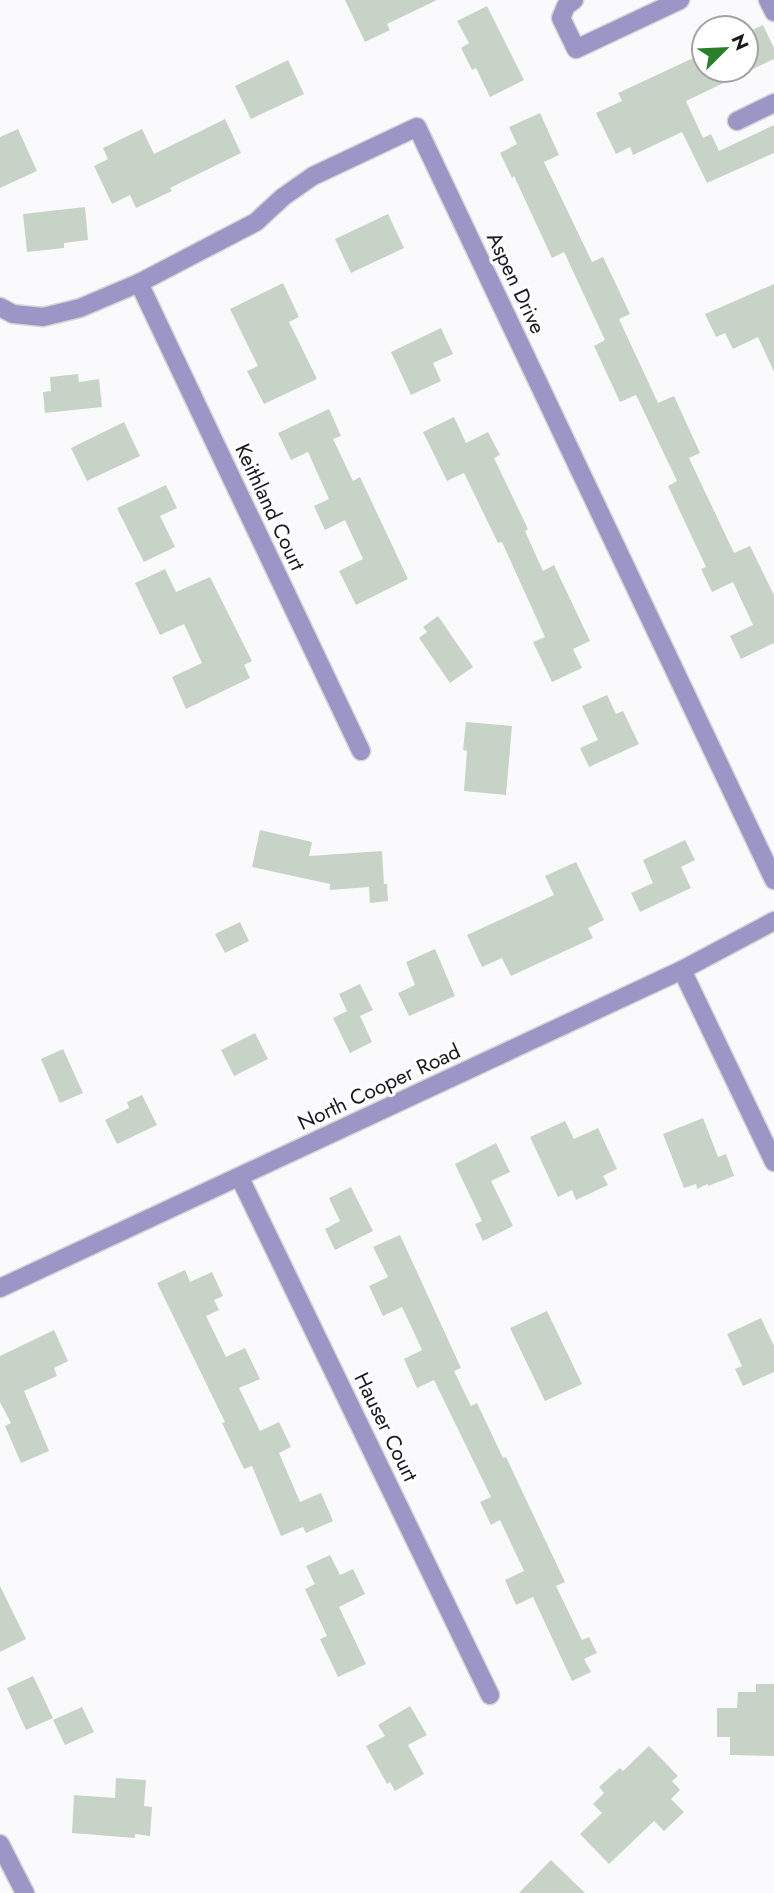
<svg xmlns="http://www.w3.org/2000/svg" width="774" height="1893" viewBox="0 0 774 1893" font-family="Jost,sans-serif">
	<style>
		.building { fill: #c8d3c7 }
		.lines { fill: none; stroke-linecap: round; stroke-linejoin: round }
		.minor-casing { stroke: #d6d6d9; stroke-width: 21 }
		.minor { stroke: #9b96c6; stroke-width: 18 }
		.labels { text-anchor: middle; stroke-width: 6; stroke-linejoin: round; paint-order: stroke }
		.street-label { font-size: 21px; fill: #19191e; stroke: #fff }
	</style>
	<rect width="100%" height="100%" fill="#fafafd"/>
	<g class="building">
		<polygon points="345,0 437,0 387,24 390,30 365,42"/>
		<polygon points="487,6 524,80 490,97 476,68 472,70 461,48 469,43 457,21"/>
		<polygon points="763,25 774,48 774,59 686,101 703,138 711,134 719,151 774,125 774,153 707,183 682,132 633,155 630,147 616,154 596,113 622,101 618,93 704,53 704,70 746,70 746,33"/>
		<polygon points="288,60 304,94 251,119 235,86"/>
		<polygon points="540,113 559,155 544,162 592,262 603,257 630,314 619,319 658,403 674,396 700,453 689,458 734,553 750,546 774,595 774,643 741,659 730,636 753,625 733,582 712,592 701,569 706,567 668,486 677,481 636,395 620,402 594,346 605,340 564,252 552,258 514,176 512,178 500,153 517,144 509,127"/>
		<polygon points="225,119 241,153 170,188 172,191 136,208 130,195 112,204 94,166 108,159 103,148 142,129 154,154"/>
		<polygon points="18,129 37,171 0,188 0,137"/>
		<polygon points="85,207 88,240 64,243 64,248 27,252 23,214"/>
		<polygon points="388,214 404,248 351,273 335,239"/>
		<polygon points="283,283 299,317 289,322 317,379 264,404 247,371 258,366 230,309"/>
		<polygon points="774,284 774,372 758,337 733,349 725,333 716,337 705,314"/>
		<polygon points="441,328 453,354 433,363 441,381 411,395 391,352"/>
		<polygon points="78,374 79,382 99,379 102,407 45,413 43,392 51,391 50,377"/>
		<polygon points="329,409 341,436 333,439 353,481 360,477 408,579 356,605 339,571 363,559 345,520 325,530 314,506 329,499 308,452 291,460 278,433"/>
		<polygon points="454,417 466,443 488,432 500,455 494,458 528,529 525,531 543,571 554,565 590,641 573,649 582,668 552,682 533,642 545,637 502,542 498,543 464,473 447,481 423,432"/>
		<polygon points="124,422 140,456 87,481 71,448"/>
		<polygon points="166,485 177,508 160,516 175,547 144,562 117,508"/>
		<polygon points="165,569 176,592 210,577 252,661 244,665 250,678 186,709 172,677 202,663 184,624 160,635 135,583"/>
		<polygon points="438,616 473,667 450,683 419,638 427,632 423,627"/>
		<polygon points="607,695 616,714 623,711 639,744 589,767 580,748 598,740 582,706"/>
		<polygon points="466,722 512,726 506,795 464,791 467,751 463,750"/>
		<polygon points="260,830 312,842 309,856 382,851 384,884 387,884 388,901 370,903 369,887 330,890 330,884 252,867"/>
		<polygon points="685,840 695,860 681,867 691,888 640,912 631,893 653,883 643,860"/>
		<polygon points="576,862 604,920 588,928 593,938 511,976 502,958 482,967 467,935 554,895 545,876"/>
		<polygon points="240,922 249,941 225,953 215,934"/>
		<polygon points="435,949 455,996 409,1016 398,993 415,985 406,962"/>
		<polygon points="360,984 373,1010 360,1016 372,1042 350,1053 333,1018 347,1011 339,994"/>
		<polygon points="255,1033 268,1059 234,1076 221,1050"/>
		<polygon points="63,1049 83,1093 60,1103 41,1059"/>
		<polygon points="142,1095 157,1125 117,1144 105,1120 129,1108 127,1102"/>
		<polygon points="703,1118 718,1157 726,1154 734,1176 708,1186 708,1184 697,1189 696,1184 684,1188 663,1134"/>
		<polygon points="565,1121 574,1139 598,1128 617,1169 603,1176 608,1185 576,1200 572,1190 558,1197 530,1137"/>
		<polygon points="496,1143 510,1172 491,1181 513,1226 483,1241 475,1224 482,1221 455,1164"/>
		<polygon points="351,1187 373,1231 335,1250 325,1229 340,1221 329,1198"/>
		<polygon points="400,1235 461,1368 454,1371 471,1406 477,1403 503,1458 506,1457 565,1582 556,1586 582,1640 589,1637 597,1653 584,1659 591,1672 572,1681 533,1597 516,1605 505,1580 524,1571 500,1520 491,1525 480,1502 491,1497 434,1380 417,1388 404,1359 422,1350 402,1307 383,1316 369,1286 388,1277 373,1247"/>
		<polygon points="185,1270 190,1282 212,1272 223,1296 214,1300 219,1310 206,1316 226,1357 245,1348 260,1379 239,1388 260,1431 279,1422 291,1447 279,1453 300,1502 321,1493 333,1521 306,1533 303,1527 281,1536 252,1466 244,1469 222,1423 225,1422 157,1283"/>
		<polygon points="547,1311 582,1384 545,1401 510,1328"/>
		<polygon points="761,1318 774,1346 774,1372 743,1386 735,1369 742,1366 727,1334"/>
		<polygon points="54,1330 68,1361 54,1368 57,1376 24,1391 49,1451 21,1463 5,1426 11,1423 0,1402 0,1356"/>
		<polygon points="330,1555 340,1575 353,1569 365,1594 339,1607 366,1664 338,1677 320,1639 327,1636 305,1589 315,1584 306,1566"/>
		<polygon points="0,1586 26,1639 0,1652"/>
		<polygon points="33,1676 53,1718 26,1730 7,1688"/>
		<polygon points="756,1684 774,1684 774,1756 730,1755 730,1737 717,1737 717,1708 737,1708 738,1692 756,1692"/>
		<polygon points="410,1706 427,1735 408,1745 424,1774 395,1791 390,1782 387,1784 366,1746 385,1736 378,1725"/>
		<polygon points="82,1707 94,1732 65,1745 53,1720"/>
		<polygon points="649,1746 678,1776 672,1781 680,1790 671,1799 684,1812 664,1831 654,1821 609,1864 580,1834 602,1813 593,1804 604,1793 599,1787 620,1768 623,1771"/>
		<polygon points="116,1778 146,1780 144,1806 152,1807 150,1836 135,1834 135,1838 72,1833 74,1795 115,1798"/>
		<polygon points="551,1860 585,1893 519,1893"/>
	</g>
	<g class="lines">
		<g class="minor-casing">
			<g id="minor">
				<polyline points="574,0 566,6 561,18 576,49 680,0"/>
				<polyline points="768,0 774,12"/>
				<polyline points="737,121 774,103"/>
				<polyline points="139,283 361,751"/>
				<polyline points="0,307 13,314 43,317 80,308 139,283 256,222 283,197 313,176 417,127 774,880"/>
				<polyline points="682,970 774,1162"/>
				<polyline points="240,1178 490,1695"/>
				<polyline points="0,1288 682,970 774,921"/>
				<polyline points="0,1844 25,1893"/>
			</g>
		</g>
		<use href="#minor" class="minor"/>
	</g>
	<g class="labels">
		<g class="street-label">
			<text transform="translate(516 283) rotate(65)" y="7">Aspen Drive</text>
			<text transform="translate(270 507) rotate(65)" y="7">Keithland Court</text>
			<text transform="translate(379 1087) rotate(-25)" y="7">North Cooper Road</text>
			<text transform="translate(386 1427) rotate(64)" y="7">Hauser Court</text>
		</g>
	</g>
	<g transform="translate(725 49) rotate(66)"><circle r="33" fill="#ffffff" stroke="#a3a3a5" stroke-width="2"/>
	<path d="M0-5L12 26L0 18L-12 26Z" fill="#2a7f2c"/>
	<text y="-10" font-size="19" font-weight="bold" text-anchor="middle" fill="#19191e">N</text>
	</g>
</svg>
